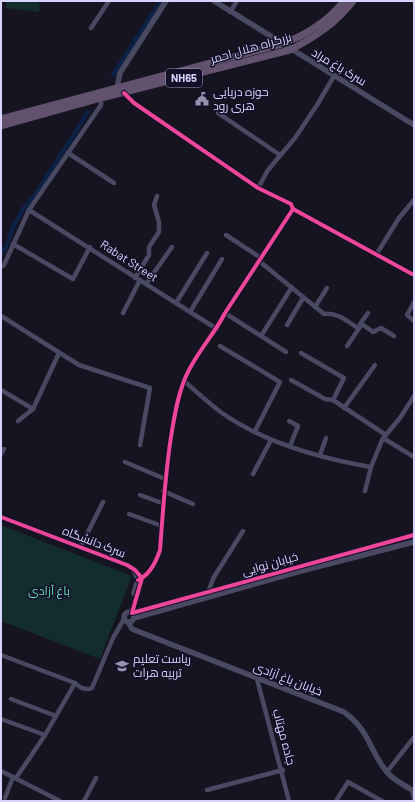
<svg xmlns="http://www.w3.org/2000/svg" width="415" height="802" viewBox="0 0 415 802" font-family="Barlow,Cairo,sans-serif">
	<style>
		.green { fill: #132c2d }
		.lines { fill: none; stroke-linecap: round; stroke-linejoin: round }
		.canal { stroke: #0d2144; stroke-width: 4.5 }
		.minor { stroke: #4a4962; stroke-width: 4.5 }
		.tertiary { stroke: #4a4962; stroke-width: 5.5 }
		.trunk { stroke: #62526e; stroke-width: 7 }
		.cycleway-casing { stroke: #130f26; stroke-width: 6 }
		.cycleway { stroke: #ed469a; stroke-width: 4 }
		.labels { text-anchor: middle; stroke-width: 3; stroke-linejoin: round; paint-order: stroke }
		.shield { fill: #130f26; stroke: #9e99be; stroke-width: 1 }
		.shield-label { font-size: 11px; font-weight: bold; fill: #d9d4ff }
		.street-label { font-size: 12px; fill: #d9d4ff; stroke: #130f26 }
		.poi-label { font-size: 12px; fill: #d9d4ff; stroke: #130f26; text-anchor: start }
		.park-label { font-size: 12px; fill: #5fe0c0; stroke: #130f26 }
	</style>
	<rect width="100%" height="100%" fill="#161421"/>
	<g class="green">
		<polygon points="6,1 40,1 39,12 6,8"/>
		<polygon points="1,525 132,576 100,659 1,621"/>
	</g>
	<g class="lines">
		<g class="canal">
			<polyline points="113,75 161,1"/>
			<polyline points="1,254 6,247 14,225 24,208 36,194 88,112"/>
		</g>
		<g class="minor">
			<polyline points="230,12 237,1"/>
			<polyline points="91,28 109,1"/>
			<polyline points="124,93 134,103 258,188 291,204 293,209 412,274 414,274"/>
			<polyline points="218,113 280,155"/>
			<polyline points="68,153 114,183"/>
			<polyline points="258,188 268,170 295,138 317,105 334,76"/>
			<polyline points="29,210 217,329"/>
			<polyline points="226,235 261,258"/>
			<polyline points="13,244 73,279 90,247"/>
			<polyline points="376,255 399,218 414,200"/>
			<path d="M259,261L324,314C337,312 347,321 358,328"/>
			<polyline points="1,267 4,265 29,210 101,105 101,98"/>
			<polyline points="135,278 149,255 149,247 159,232 159,222 154,205 157,196"/>
			<polyline points="146,284 172,247"/>
			<polyline points="414,302 407,315 414,321"/>
			<polyline points="176,303 207,253"/>
			<polyline points="315,307 327,288"/>
			<polyline points="190,312 222,259"/>
			<polyline points="123,313 140,280"/>
			<polyline points="225,313 286,352"/>
			<polyline points="1,316 79,365 150,388 140,445"/>
			<polyline points="360,324 368,313"/>
			<polyline points="287,325 303,298"/>
			<polyline points="261,336 292,287"/>
			<polyline points="220,346 280,382 255,431"/>
			<polyline points="347,346 362,324 373,332 381,328 394,336"/>
			<polyline points="301,353 344,378 333,400"/>
			<polyline points="291,380 325,399 333,400 386,435"/>
			<path d="M184,381C196,391 208,403 222,413C265,443 319,458 371,467L383,438L414,457"/>
			<polyline points="1,390 33,409"/>
			<polyline points="344,408 375,365"/>
			<polyline points="18,421 33,409 59,353"/>
			<polyline points="289,421 298,426 290,446"/>
			<polyline points="385,436 400,418 414,396"/>
			<polyline points="1,454 4,449"/>
			<polyline points="320,455 326,438"/>
			<polyline points="125,462 165,479"/>
			<polyline points="253,474 271,440"/>
			<polyline points="163,491 193,504"/>
			<polyline points="365,491 371,467"/>
			<polyline points="140,495 162,503"/>
			<polyline points="129,514 162,526"/>
			<polyline points="80,548 103,502"/>
			<path d="M139,579C150,575 157,561 160,550C163,512 165,475 171,437C174,418 177,399 184,381C193,356 213,337 225,313L293,209"/>
			<polyline points="208,592 214,577 243,531"/>
			<polyline points="1,655 75,683"/>
			<polyline points="257,679 289,801"/>
			<polyline points="11,699 56,716"/>
			<polyline points="1,719 45,735"/>
			<polyline points="1,771 60,801"/>
			<polyline points="387,772 414,737"/>
			<path d="M16,778L45,735L75,683C80,688 85,691 92,688L113,638L124,619"/>
			<polyline points="207,790 283,770"/>
			<polyline points="412,790 414,799"/>
			<polyline points="5,798 13,777"/>
			<polyline points="84,801 96,778"/>
			<polyline points="336,801 348,782 382,801"/>
		</g>
		<g class="tertiary">
			<polyline points="214,1 414,125"/>
			<polyline points="117,88 120,73 166,1"/>
			<polyline points="1,517 127,565 135,570 142,578 132,613 414,535"/>
			<polyline points="134,593 138,580 135,572"/>
			<circle cx="129" cy="617" r="5"/>
			<polyline points="134,618 297,572 414,542"/>
			<path d="M128,622L132,629L344,712C369,730 369,749 386,771C392,779 405,786 414,791"/>
		</g>
		<g class="trunk">
			<path d="M1,119L282,44C306,35 328,21 344,1"/>
			<path d="M1,126L101,98L290,50C315,37 335,24 353,1"/>
		</g>
		<g class="cycleway-casing">
			<g id="cycleway">
				<polyline points="124,93 134,103 258,188 291,204 293,209 412,274 414,274"/>
				<polyline points="1,517 127,565 135,570 142,578 132,613 414,535"/>
				<path d="M138,580C150,575 156,562 160,550C163,512 165,475 171,437C174,418 177,399 184,381C193,356 213,337 225,313L293,209"/>
			</g>
		</g>
		<use href="#cycleway" class="cycleway"/>
	</g>
	<defs>
		<g id="civic-bare" transform="scale(1.08)"><path d="M-.6-6.5H3V-4.5H.6V-3L4-1V1h2V6H-6V1h2V-1L-.6-3ZM-1.2 2.5V6h2.4V2.5Z" fill="#9591b1" stroke="#130f26" stroke-width="2.5" paint-order="stroke"/></g>
		<g id="university-bare" transform="scale(1.08)"><path d="M0-5L7-2L0 1L-7-2ZM-4 1L0 2.5L4 1V4Q0 6-4 4Z" fill="#9591b1" stroke="#130f26" stroke-width="2.5" paint-order="stroke"/></g>
	</defs>
	<g fill-rule="evenodd">
		<use href="#civic-bare" x="202" y="99"/>
		<use href="#university-bare" x="122" y="666"/>
	</g>
	<g class="labels">
		<rect class="shield" x="166" y="69" width="36" height="18" rx="3"/>
		<g class="shield-label">
			<text x="184" y="82">NH65</text>
		</g>
		<g class="street-label">
			<text transform="translate(251 48) rotate(-16)" y="4">بزرگراه هلال احمر</text>
			<text transform="translate(339 67) rotate(31)" y="4">سرک باغ مراد</text>
			<text transform="translate(129 261) rotate(33)" y="4">Rabat Street</text>
			<text transform="translate(94 542) rotate(21)" y="4">سرک دانشگاه</text>
			<text transform="translate(270 564) rotate(-16)" y="4">خیابان نوایی</text>
			<text transform="translate(288 679) rotate(21)" y="4">خیابان باغ آزادی</text>
			<text transform="translate(284 737) rotate(75)" y="4">جاده مهتاب</text>
		</g>
		<g class="poi-label">
			<text x="213" y="96">حوزه دریایی<tspan x="213" dy="14">هری رود</tspan></text>
			<text x="133" y="663">ریاست تعلیم<tspan x="133" dy="14">تربیه هرات</tspan></text>
		</g>
		<g class="park-label">
			<text x="49" y="595">باغ آزادی</text>
		</g>
	</g>
	<rect width="415" height="802" fill="none" stroke="#d9d4ff" stroke-width="4"/>
</svg>
